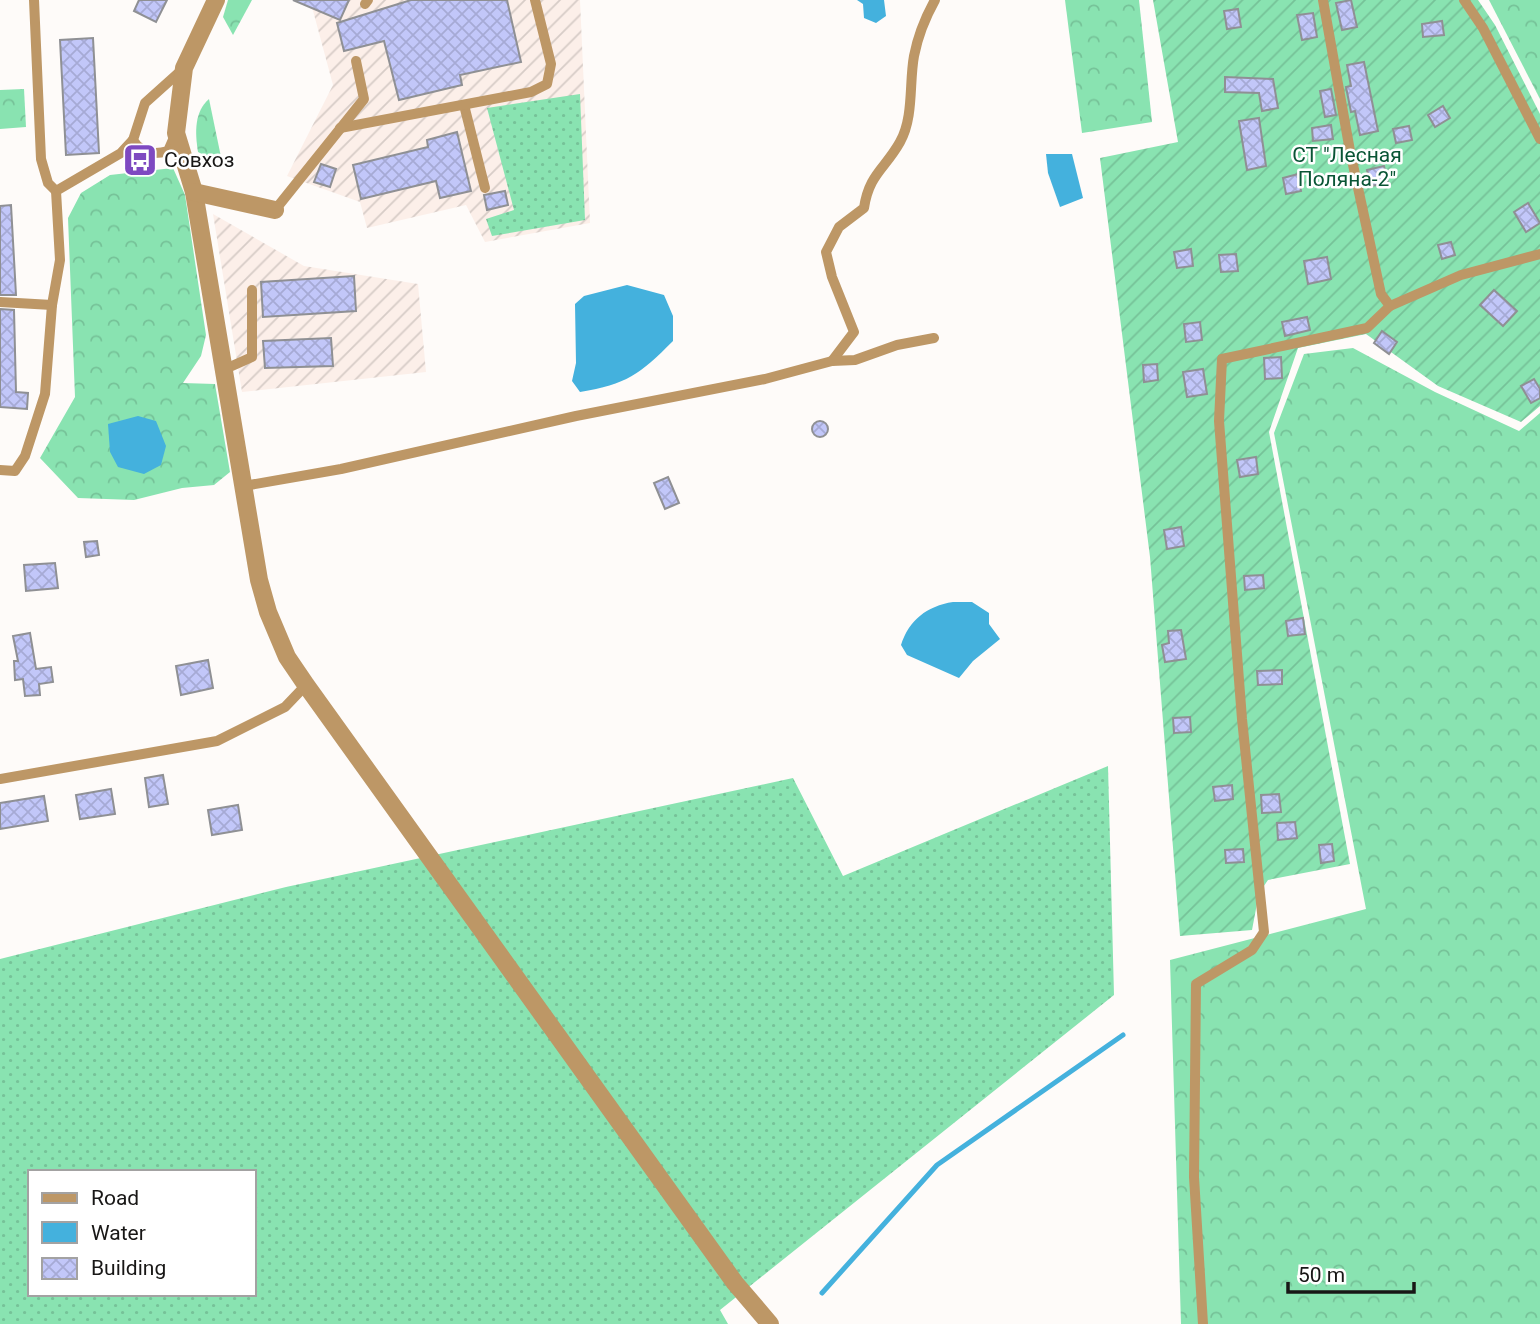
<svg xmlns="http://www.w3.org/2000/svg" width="1540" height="1324" viewBox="0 0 1540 1324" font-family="Roboto,sans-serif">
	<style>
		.industrial { fill: url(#industrial-furrows) }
		.grass { fill: url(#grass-dots); fill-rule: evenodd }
		.forest { fill: url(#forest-crowns) }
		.garden { fill: url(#garden-furrows) }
		.water { fill: #44b1dd }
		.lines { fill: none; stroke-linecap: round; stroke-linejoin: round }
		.stream { stroke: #44b1dd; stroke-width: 5 }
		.building { fill: url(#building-cross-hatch); stroke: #8f9094; stroke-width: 2 }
		.service { stroke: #bd9766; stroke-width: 10 }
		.minor { stroke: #bd9766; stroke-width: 18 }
		.labels { text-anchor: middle; stroke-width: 5; stroke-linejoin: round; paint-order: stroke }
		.park-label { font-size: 21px; fill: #095535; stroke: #fff }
		.poi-label { font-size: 21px; fill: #181716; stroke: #fff; text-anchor: start }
	</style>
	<defs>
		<pattern id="industrial-furrows" width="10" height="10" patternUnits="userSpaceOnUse" patternTransform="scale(1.75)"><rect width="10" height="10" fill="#fcefe9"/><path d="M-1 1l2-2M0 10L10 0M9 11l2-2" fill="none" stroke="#d7ccc7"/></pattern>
		<pattern id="grass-dots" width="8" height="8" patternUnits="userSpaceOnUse" patternTransform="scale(1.75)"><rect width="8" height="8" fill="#89e3b1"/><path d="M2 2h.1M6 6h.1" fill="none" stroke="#76c298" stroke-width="1.8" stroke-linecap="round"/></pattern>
		<pattern id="forest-crowns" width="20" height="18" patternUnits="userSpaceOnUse" patternTransform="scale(1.75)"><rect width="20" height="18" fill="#89e3b1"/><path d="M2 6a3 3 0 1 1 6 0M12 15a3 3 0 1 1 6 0" fill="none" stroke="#76c298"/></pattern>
		<pattern id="garden-furrows" width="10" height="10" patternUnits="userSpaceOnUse" patternTransform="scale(1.75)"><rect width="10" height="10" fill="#89e3b1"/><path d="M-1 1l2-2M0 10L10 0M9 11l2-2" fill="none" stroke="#76c298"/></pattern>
		<pattern id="building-cross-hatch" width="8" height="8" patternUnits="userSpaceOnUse" patternTransform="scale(1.75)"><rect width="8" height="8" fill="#c2c7f9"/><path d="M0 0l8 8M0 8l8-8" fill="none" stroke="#a6aad5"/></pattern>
	</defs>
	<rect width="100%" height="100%" fill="#fefbf9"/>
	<g class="industrial">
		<polygon points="314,0 580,0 590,223 485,242 466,205 367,228 360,202 287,176 333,85 312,7"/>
		<polygon points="213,214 304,266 418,284 426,372 242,392"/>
	</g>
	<g class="grass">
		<polygon points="580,94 585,220 492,236 486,219 514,210 487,108"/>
		<path d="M1108,766L1114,995L720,1310L728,1324H0V959L286,887L793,778L843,876ZM30,1172H254V1294H30Z"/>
	</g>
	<g class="forest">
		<polygon points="228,0 252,0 233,35 223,17"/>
		<polygon points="1065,0 1139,0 1152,122 1082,133"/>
		<polygon points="1489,0 1540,0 1540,99"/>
		<polygon points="24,89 26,127 0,129 0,90"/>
		<path d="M209,99L221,157H208L198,152C195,133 194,112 209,99Z"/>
		<polygon points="173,168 185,195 206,335 201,356 183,383 215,384 230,472 214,485 182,488 134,500 78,498 40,458 75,397 68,218 81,193 110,175"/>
		<polygon points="1353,348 1435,392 1519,431 1540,413 1540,1324 1181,1324 1170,960 1366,909 1274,433 1304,354"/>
	</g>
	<polygon class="garden" points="1153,0 1478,0 1495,25 1540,114 1540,406 1521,422 1438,386 1366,334 1298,348 1269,432 1350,864 1268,880 1259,893 1252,930 1180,936 1150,557 1100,158 1178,142"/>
	<g class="water">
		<polygon points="857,0 884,0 886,16 876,23 864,18 863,4"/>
		<polygon points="1046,154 1072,154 1083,198 1060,207 1048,173"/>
		<path d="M627,285L664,295L673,316V341C639,375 627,384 580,392L572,381L576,363L575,304L584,296Z"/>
		<polygon points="138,416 156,421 166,446 161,465 144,474 118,467 110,452 108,424"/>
		<path d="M953,602H972L989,613V624L1000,639L973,661L959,678L907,655L901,645C909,620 927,606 953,602Z"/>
	</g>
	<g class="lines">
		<polyline class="stream" points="822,1293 937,1165 1123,1035"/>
	</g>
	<g class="building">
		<polygon points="139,0 167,0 156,22 134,11"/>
		<polygon points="293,0 349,0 340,20"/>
		<polygon points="411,0 507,0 521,62 460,75 462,85 399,100 384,41 344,51 337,23"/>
		<polygon points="1351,0 1357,27 1342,30 1336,3"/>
		<polygon points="1238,9 1241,27 1227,29 1224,11"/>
		<polygon points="1313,13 1317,37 1302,40 1297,15"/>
		<polygon points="1442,21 1444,35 1423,37 1422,24"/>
		<polygon points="93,38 99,153 66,155 60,40"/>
		<polygon points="1364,62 1378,131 1360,135 1355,111 1351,112 1346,87 1351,86 1347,65"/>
		<polygon points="1225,77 1273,79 1278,108 1262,111 1259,93 1225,92"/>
		<polygon points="1331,89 1336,115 1325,117 1320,91"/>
		<polygon points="1443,106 1450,118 1435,127 1428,115"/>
		<polygon points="1259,118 1266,166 1247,170 1239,121"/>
		<polygon points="1331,125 1333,139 1313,141 1312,128"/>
		<polygon points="1409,126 1412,140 1396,143 1393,129"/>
		<polygon points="457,132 471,191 440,198 436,181 361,199 353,165 428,147 427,140"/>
		<polygon points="321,164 336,169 330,187 314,182"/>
		<polygon points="1384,166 1388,183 1371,186 1367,170"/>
		<polygon points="1298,174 1301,191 1286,194 1283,178"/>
		<polygon points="505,191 508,205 487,210 484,195"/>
		<polygon points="1528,203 1540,223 1526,232 1514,212"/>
		<polygon points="11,205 16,295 0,295 0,206"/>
		<polygon points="1451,242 1455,255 1442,259 1438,245"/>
		<polygon points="1191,249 1193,266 1177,268 1174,252"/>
		<polygon points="1236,254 1238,271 1221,272 1219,255"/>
		<polygon points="1327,257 1331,279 1308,284 1304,261"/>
		<polygon points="354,276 356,311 263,317 261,282"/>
		<polygon points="1494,290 1517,311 1503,326 1480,305"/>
		<polygon points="0,309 14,310 16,392 28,393 27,409 0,407"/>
		<polygon points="1307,317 1310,330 1285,336 1282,322"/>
		<polygon points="1200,322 1202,340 1186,342 1184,324"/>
		<polygon points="1382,331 1397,342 1389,354 1374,343"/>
		<polygon points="331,338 333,366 265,368 263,341"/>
		<polygon points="1281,357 1282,378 1265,379 1264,358"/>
		<polygon points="1157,364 1158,380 1144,382 1143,365"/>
		<polygon points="1203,369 1207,394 1187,397 1183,372"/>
		<polygon points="1534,379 1540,389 1540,398 1531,403 1521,386"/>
		<circle cx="820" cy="429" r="8"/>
		<polygon points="1256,457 1258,474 1240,477 1237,460"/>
		<polygon points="668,477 679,503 665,509 654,483"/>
		<polygon points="1181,527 1184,546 1167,549 1164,530"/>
		<polygon points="97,541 99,555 86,557 84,542"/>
		<polygon points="55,563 58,588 26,591 24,565"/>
		<polygon points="1263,575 1264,588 1245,590 1244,576"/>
		<polygon points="1303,618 1305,634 1288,636 1286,621"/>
		<polygon points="1181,630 1186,659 1165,662 1162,645 1169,643 1168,631"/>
		<polygon points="30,633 36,669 51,667 53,682 39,684 40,695 25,696 23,679 15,680 14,661 18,661 13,636"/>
		<polygon points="208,660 213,688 181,695 176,666"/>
		<polygon points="1282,670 1282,684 1258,685 1257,671"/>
		<polygon points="1190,717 1191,732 1174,733 1173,718"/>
		<polygon points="163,775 168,804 149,807 145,778"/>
		<polygon points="1232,785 1233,799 1215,801 1213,787"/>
		<polygon points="111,789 115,814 80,819 76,795"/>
		<polygon points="1279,794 1281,812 1262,813 1261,795"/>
		<polygon points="44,796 48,821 0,829 0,803"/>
		<polygon points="238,805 242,830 212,835 208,810"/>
		<polygon points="1295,822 1297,838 1278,840 1277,823"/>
		<polygon points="1332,844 1334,861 1321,863 1319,845"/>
		<polygon points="1243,849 1244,862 1226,863 1225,850"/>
	</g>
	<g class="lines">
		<g class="service">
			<polyline points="34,0 41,159 48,183 56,191"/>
			<polyline points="1323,0 1350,151 1381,294 1390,306"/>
			<polyline points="1464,0 1483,28 1540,139"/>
			<polyline points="365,4 368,0"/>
			<polyline points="464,105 485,188"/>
			<polyline points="340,128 531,92 547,84 551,64 535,0"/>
			<path d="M175,135L168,151C154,155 141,154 133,140L145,103L184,68"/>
			<polyline points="275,210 364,99 356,61"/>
			<polyline points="0,302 52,305"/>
			<path d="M832,361L854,332L832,277L826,252L839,227L864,208C869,174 885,169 900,142C914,117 909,83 914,56C918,35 925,18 935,0"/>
			<polyline points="223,370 252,357 252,290"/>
			<polyline points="0,470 15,471 25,456 45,394 52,305 60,260 56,191 121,153 133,140"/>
			<polyline points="244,486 341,469 576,416 765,379 832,361 855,360 897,345 934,338"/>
			<polyline points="0,779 217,741 285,707 306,685"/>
			<polyline points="1203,1324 1194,1177 1196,984 1252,950 1264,932 1242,719 1219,421 1222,359 1367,328 1390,306 1461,275 1540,254"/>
		</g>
		<g class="minor">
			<polyline points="216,0 184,68 176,133 194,192 259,580 268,612 287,657 306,685 735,1283 770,1324"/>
			<polyline points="194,192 275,210"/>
		</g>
	</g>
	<defs>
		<g id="bus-square" transform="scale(1.75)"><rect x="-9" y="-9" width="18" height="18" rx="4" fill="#7e49c1" stroke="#fff"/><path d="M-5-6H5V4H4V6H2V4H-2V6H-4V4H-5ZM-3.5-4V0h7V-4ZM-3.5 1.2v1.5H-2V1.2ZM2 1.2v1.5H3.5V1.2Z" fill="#fff"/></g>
	</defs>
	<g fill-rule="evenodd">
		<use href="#bus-square" x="140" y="160"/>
	</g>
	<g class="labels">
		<g class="park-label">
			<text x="1347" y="162">СТ "Лесная<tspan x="1347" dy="24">Поляна-2"</tspan></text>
		</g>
		<g class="poi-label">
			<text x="164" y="167">Совхоз</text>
		</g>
	</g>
	<rect x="28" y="1170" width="228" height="126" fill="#ffffff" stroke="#a3a2a2" stroke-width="2"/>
	<rect x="42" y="1193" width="35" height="10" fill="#bd9766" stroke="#a3a2a2" stroke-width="2"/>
	<text x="91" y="1205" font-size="21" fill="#181716">Road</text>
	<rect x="42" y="1222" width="35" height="21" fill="#44b1dd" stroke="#a3a2a2" stroke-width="2"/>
	<text x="91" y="1240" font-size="21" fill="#181716">Water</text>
	<rect x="42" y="1258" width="35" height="21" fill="url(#building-cross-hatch)" stroke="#a3a2a2" stroke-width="2"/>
	<text x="91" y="1275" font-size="21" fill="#181716">Building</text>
	<path d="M1288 1282v10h126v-10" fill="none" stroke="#181716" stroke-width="3.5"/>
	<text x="1298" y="1282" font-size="21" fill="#181716" stroke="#ffffff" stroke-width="5" paint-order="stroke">50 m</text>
</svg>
